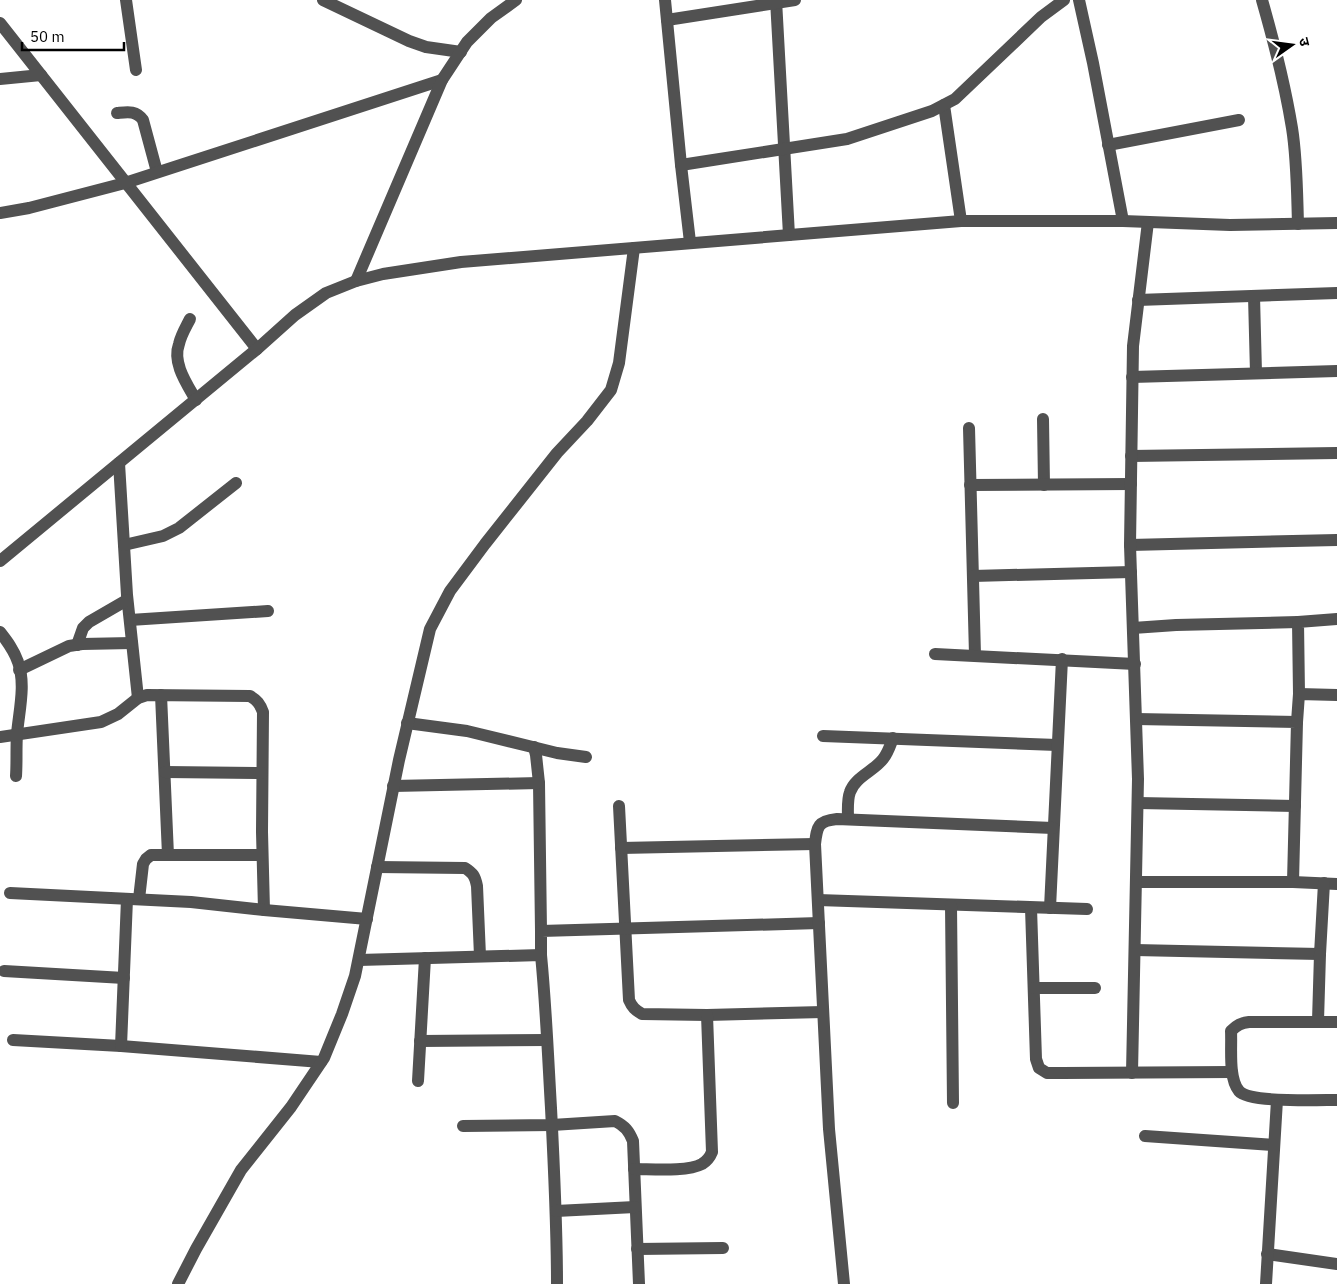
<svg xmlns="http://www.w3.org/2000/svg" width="1337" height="1284" viewBox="0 0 1337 1284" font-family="'IBM Plex Sans','Noto Sans Devanagari',sans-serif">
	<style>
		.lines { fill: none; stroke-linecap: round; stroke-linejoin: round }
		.minor { stroke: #515151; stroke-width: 12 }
	</style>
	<rect width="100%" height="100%" fill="#fff"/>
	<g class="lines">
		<g class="minor">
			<polyline points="126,0 136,70"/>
			<polyline points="323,0 409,41 426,47 461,52"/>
			<polyline points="665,0 681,165 690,242"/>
			<polyline points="776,0 789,235"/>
			<polyline points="1079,0 1093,63 1123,221"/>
			<path d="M1262,0C1274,42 1285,85 1292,128C1297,159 1297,192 1298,224"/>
			<polyline points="667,20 795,0"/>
			<polyline points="0,23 257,349"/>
			<polyline points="0,79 41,75"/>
			<polyline points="944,105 961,221"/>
			<path d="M117,113C127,112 136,110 143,120L157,172"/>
			<polyline points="1108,145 1239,120"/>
			<polyline points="681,165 847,139 932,111 955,99 1041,17 1064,0"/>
			<polyline points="0,213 29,208 125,183 442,80"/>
			<polyline points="356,281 442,80 467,42 491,18 516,0"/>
			<polyline points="1254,296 1256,373"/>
			<polyline points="1138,300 1337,293"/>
			<path d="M190,319C186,327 181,335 179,344C172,363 187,384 196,400"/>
			<polyline points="1132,377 1337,371"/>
			<polyline points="1043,419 1044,485"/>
			<polyline points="969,428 975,655"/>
			<polyline points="1131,456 1337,453"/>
			<polyline points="119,463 127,595 138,698"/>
			<polyline points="970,485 1131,484"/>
			<polyline points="124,545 163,536 179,528 236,483"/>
			<polyline points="1130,545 1337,540"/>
			<polyline points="0,561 257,349 295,315 326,293 356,281 383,274 461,262 961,221 1123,221 1230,225 1337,223"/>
			<polyline points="973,576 1131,572"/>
			<polyline points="130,620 268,611"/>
			<polyline points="1133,628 1176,625 1298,622"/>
			<path d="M0,632C7,641 14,650 18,662C26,684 19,711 17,734C16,748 17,762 16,776"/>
			<polyline points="77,645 83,628 89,622 127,600"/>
			<polyline points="935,654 1135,664"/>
			<polyline points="19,670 69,646 82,644 132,643"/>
			<polyline points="1299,694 1298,622 1337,619"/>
			<polyline points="161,695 168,855"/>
			<polyline points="1136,719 1297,722 1293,882"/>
			<polyline points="1297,722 1299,694 1337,695"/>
			<polyline points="407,723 467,731 557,753 586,757"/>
			<polyline points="823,736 1057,745"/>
			<path d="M0,737L101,722L118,714L138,698L147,695L250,696C257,700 260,704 263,712L262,832L264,910"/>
			<polyline points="534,747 536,755 539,783 541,931"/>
			<polyline points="165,772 262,773"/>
			<polyline points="393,786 539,783"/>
			<polyline points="1138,803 1295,806"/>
			<path d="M619,806L629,1000C632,1007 635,1010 642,1014L707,1015L823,1012"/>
			<path d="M848,819C848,810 847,800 850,792C855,777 874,771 883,759C888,753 890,746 893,738"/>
			<polyline points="621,848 815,844"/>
			<path d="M377,867L465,868C473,873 475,876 477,886L480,956"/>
			<polyline points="1137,882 1293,882 1337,884"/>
			<polyline points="10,893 191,902 264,910 367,919"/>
			<polyline points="139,899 143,864 146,859 151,855 262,855"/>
			<polyline points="818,900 1087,909"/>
			<polyline points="951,905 953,1103"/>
			<polyline points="1031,908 1036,1059 1039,1068 1047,1073 1062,1073 1232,1072"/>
			<polyline points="1050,908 1062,659"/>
			<polyline points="1135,950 1320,954 1324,883"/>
			<polyline points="541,955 541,931 819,923"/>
			<path d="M359,960L541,955C546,1006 548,1057 551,1108C554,1166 557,1225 557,1284"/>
			<polyline points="4,971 124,978"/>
			<polyline points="1034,988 1095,988"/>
			<polyline points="1318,1021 1320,954"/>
			<path d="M1337,1022H1249C1241,1023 1237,1025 1231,1031C1232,1047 1228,1078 1239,1091C1249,1103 1319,1100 1337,1100"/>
			<polyline points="13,1040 121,1046 321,1062"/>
			<polyline points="420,1041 547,1040"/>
			<polyline points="121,1046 127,899"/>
			<polyline points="1132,1073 1138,779 1130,545 1133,346 1148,222"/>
			<polyline points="418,1081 425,958"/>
			<path d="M463,1126L552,1125L615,1121C625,1126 629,1131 633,1141L639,1284"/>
			<polyline points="1145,1136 1274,1145"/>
			<path d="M634,1169C652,1169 687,1172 702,1164C707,1161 710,1157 712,1152L707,1015"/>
			<polyline points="556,1211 635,1207"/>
			<polyline points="637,1249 723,1248"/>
			<polyline points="1267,1254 1337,1264"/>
			<polyline points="178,1284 196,1249 241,1170 291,1107 324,1058 342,1014 355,976 399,760 430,629 450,591 485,544 557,453 587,421 611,390 619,363 634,248"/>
			<path d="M844,1284L829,1129L815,844C817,826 818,821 837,819L1053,828"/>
			<polyline points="1266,1284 1277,1100"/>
		</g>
	</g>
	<g transform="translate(1292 45) rotate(76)" stroke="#ffffff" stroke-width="4" paint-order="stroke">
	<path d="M0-4L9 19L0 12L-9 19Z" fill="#000000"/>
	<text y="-8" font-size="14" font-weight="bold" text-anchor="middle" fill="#000000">उ</text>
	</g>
	<path d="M22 42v8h102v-8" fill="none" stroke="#000000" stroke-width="2.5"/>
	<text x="30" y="42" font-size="15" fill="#000000" stroke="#ffffff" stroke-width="4" paint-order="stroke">50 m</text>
</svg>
